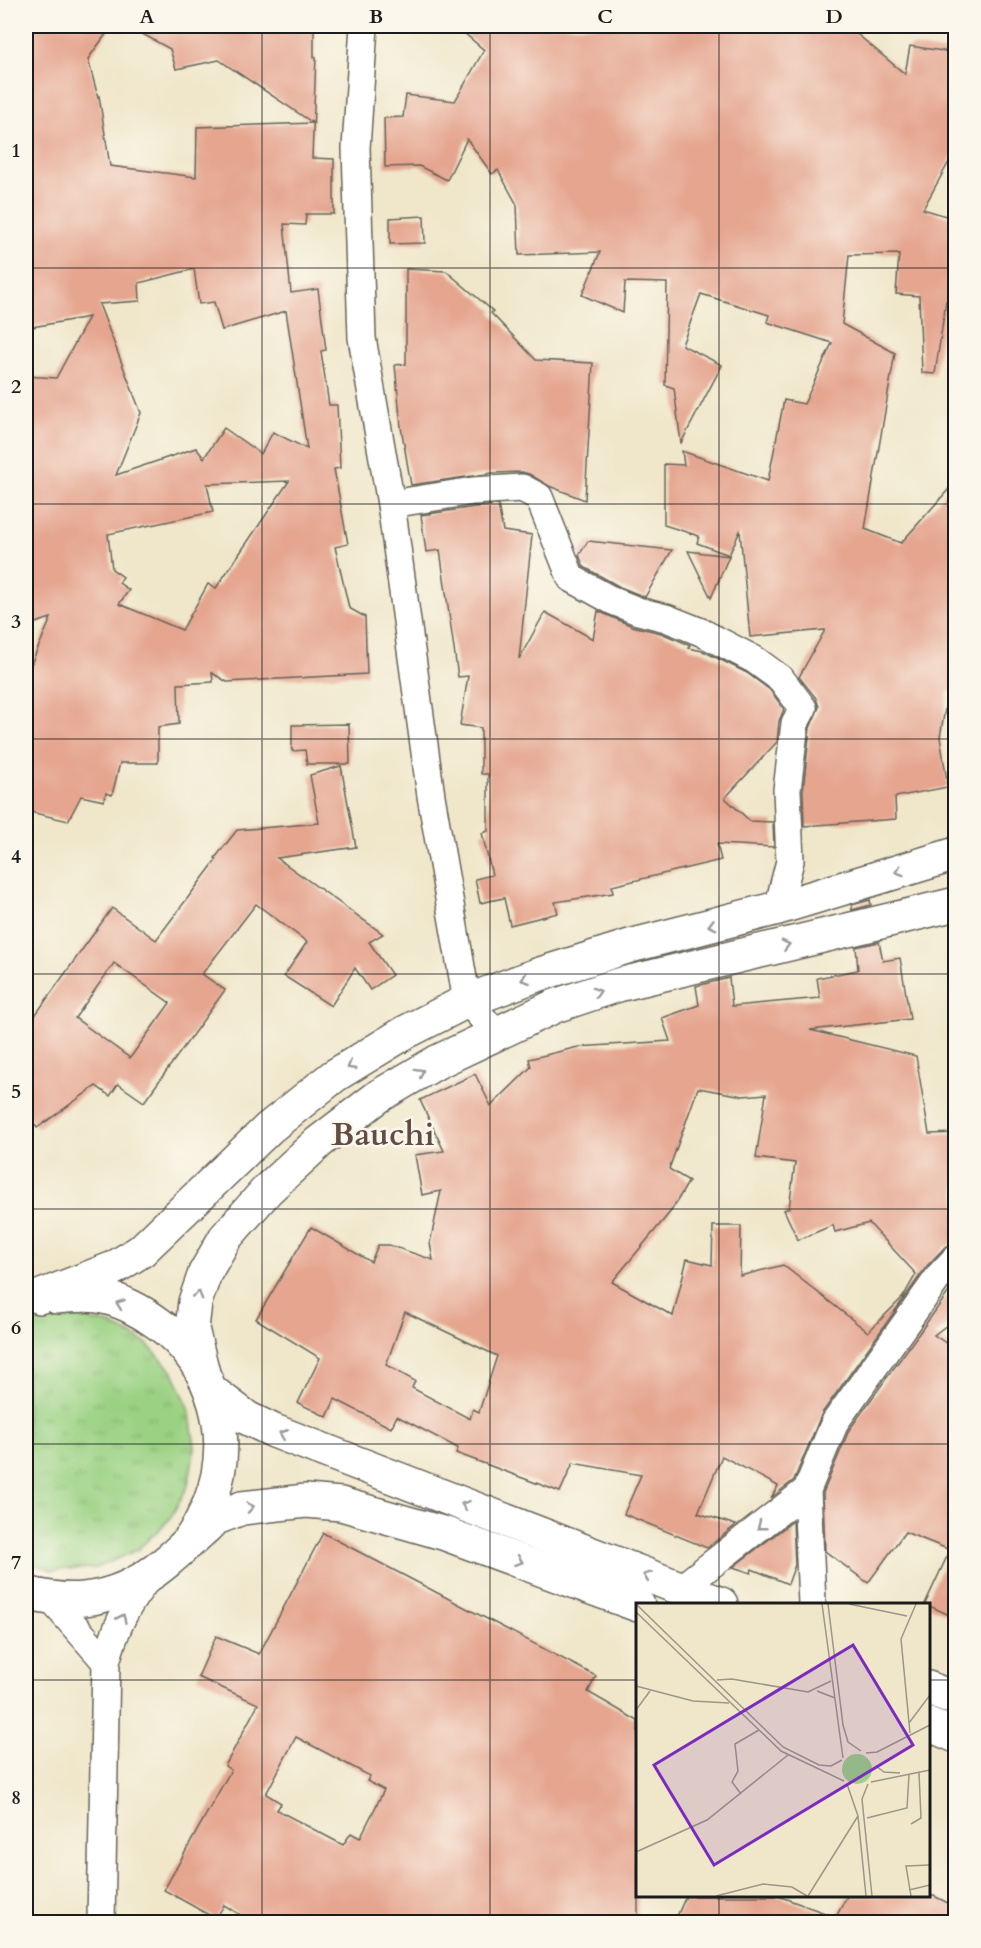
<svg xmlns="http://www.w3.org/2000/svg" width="981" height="1948" viewBox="0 0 981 1948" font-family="Cardo,serif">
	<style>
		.grass { fill: url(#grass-tufts); stroke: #5b764f; stroke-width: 1.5 }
		.building { fill: #e5a58f; fill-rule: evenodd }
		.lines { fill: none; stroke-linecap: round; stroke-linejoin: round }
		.street-casing { stroke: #666359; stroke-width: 30 }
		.primary-casing { stroke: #666359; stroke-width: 36 }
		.highway-casing { stroke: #666359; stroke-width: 36 }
		.street { stroke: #fff; stroke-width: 27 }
		.primary { stroke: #fff; stroke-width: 33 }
		.highway { stroke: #fff; stroke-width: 33 }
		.oneway { stroke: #999 }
		.grid { fill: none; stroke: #1c1c1c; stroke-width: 1.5; stroke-opacity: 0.55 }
		.labels { text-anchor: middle; stroke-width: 5; stroke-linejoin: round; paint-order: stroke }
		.town-label { font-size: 32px; font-weight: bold; fill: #624c44; stroke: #fbf7ec }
		.inset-road { fill: none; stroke: #9b9685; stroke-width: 1.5 }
		.view { fill: #7b2cbf; fill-opacity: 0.15; stroke: #7b2cbf; stroke-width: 3 }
		.inset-edge { fill: none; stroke: #1c1c1c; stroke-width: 3 }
		.neatline { fill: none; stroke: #1c1c1c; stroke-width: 2 }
		.grid-label { font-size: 20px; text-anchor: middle; font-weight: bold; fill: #1c1c1c }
	</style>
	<defs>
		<pattern id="grass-tufts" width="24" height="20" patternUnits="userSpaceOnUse" patternTransform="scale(1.5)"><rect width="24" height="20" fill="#9ad182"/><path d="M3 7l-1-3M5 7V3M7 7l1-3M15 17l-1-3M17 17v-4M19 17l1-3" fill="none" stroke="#84b370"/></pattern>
	</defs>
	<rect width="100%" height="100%" fill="#fbf7ec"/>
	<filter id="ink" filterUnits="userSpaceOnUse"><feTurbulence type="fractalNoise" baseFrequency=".0167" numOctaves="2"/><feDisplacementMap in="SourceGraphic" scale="12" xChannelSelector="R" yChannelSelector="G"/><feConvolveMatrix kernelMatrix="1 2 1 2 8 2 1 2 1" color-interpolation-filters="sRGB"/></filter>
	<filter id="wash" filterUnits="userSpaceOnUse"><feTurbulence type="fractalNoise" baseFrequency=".008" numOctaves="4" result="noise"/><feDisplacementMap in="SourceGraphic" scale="24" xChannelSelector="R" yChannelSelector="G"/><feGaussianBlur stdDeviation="1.35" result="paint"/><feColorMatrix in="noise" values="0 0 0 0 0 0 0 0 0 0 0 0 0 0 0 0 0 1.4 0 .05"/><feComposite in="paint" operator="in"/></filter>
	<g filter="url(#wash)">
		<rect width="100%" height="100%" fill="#f0e7cb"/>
		<polygon class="grass" points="72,1317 111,1324 146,1343 173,1372 189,1408 195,1447 188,1486 169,1520 137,1550 96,1568 52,1570 26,1562 26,1325 33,1322"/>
		<g id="blocks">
			<g class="building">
				<path d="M26,26H112L88,59L98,97L99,96L110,166L196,177L197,127L313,123L219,60L176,69L170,49L128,26H314V57H316L312,158L334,159V214H306L305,225L284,224L291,293L318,289L326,350L321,351L329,405H337L340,468L334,469L348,544L335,547L349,608L365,617L367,674L227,682L212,673L213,682L178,684L179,724L158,727V763H120L112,795L106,793L104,801L81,796L68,821L26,811V676L51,618L26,626V376L56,378L89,317L26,328ZM194,269L199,304L214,302L222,330L286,311L307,449L273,432L261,454L224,428L204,458L196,448L116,475L141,413L99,304L140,301L139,283ZM289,481L216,588L208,584L182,630L119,604L129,590L119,583L123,577L112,569L108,534L213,512L207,484Z"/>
				<polygon points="456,26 859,26 857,34 905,74 910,46 956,53 956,149 923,209 956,219 956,304 946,301 935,374 922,373 919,296 896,294 899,254 849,255 842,324 895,353 865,529 901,543 956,481 956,692 948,692 940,737 948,787 895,797 896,819 804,826 803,791 810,728 819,707 816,698 799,677 825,630 750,637 740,531 729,555 697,543 699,536 664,525 664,464 684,465 682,451 768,481 784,400 804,404 832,343 767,322 769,315 701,294 682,345 722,365 681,443 674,388 665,385 667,283 625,282 623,313 582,295 600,252 519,255 517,205 498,170 492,174 467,139 447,180 419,166 385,167 384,118 403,117 406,95 455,101 484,50"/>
				<polygon points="424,216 425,243 390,244 390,218"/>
				<polygon points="406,269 446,271 493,311 491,313 536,360 593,363 585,500 549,486 529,474 522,472 493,473 411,485 401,427 395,365 406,364"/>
				<polygon points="498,505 503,531 532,535 519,659 545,612 593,639 598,611 632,626 661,633 690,645 688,648 703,651 747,673 770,690 784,709 779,721 777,742 725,798 750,821 773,822 774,847 717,844 721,860 612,886 613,893 555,902 558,913 510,925 504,898 480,903 475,879 492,875 482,833 488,831 488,774 481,774 481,728 460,725 468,676 458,677 440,550 426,552 421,515 475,507"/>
				<polygon points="588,541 672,550 645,597 620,587 584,567 579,555"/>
				<polygon points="688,551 729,556 711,598"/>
				<polygon points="349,724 350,764 307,764 305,750 292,751 292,725"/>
				<path d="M341,766L356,847L277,858L383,934L369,942L392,975L370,990L355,968L331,1006L284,976L307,942L256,904L202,974L225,990L144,1102L118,1084L110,1096L96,1086L37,1128L26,1112V1028L112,908L156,940L217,859L215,858L237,830L319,823L310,775ZM114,963L170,1003L130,1058L75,1018Z"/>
				<polygon points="870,900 871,905 852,910 852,905"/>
				<path d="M879,942L883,961L900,958L910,1019L810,1030L916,1056L929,1134L956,1133V1243L945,1247L927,1266L822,1413L794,1480L771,1498L778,1486L722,1456L698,1513L736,1525L707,1548L624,1514L641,1475L573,1463L560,1492L456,1453L458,1448L397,1416L391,1428L335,1399L327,1417L298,1403L320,1358L256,1319L311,1227L371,1262L378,1245H389L433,1260L430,1243L441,1191L422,1195L415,1155L444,1151L420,1100L475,1074L491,1106L531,1067L529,1059L578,1047L670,1041L662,1018L699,1005L696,986L729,978L732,1006H734L820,998L817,978L858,970L856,947ZM698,1088L743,1096L766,1094L756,1158L795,1163L789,1208L784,1210L798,1240L833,1225L835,1232L869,1223L916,1274L903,1297L868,1332L783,1265L740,1276L741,1226H713L712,1265L687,1259L673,1316L612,1282L671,1211L689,1181L669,1169ZM405,1312L497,1356L479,1412L473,1409L470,1419L412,1388L415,1381L386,1365Z"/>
				<polygon points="956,1282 956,1318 934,1335 956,1350 956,1618 925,1604 950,1550 905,1532 868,1583 825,1551 823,1493 849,1430"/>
				<polygon points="793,1521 795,1565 788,1584 752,1569 751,1573 733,1567"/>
				<path d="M323,1533L596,1676L588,1692L638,1721V1923H254L224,1905L216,1919L164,1890L231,1770L225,1766L258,1704L198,1677L216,1636L259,1654ZM296,1737L370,1776L367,1781L384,1790L360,1838L351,1833L343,1845L277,1810L281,1803L266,1794Z"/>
				<polygon points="686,1896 778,1896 836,1917 847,1896 934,1896 956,1907 956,1923 674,1923"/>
			</g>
		</g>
	</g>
	<g filter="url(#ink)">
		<use href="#blocks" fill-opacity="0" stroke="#666359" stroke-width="1.5"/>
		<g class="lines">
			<g class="street-casing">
				<g id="street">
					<polyline points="364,26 356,148 362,338 391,504 431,796 467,1001 496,1033"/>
					<polyline points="391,504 473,491 522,488 539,497 571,578 613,601 638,611 666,618 701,632 755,660 781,679 803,708 795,723 787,790 790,861 778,908"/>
					<polyline points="680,1589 807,1490"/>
					<polyline points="51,1599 106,1662"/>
					<polyline points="812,1604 807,1490 835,1422 940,1275 956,1258"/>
					<path d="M101,1922L106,1662C116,1627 125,1607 148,1578"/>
				</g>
			</g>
			<g class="primary-casing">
				<g id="primary">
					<polyline points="211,1391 247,1418 274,1431 721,1604"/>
					<polyline points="187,1544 216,1518 242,1508 306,1501 341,1504 446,1534 638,1605"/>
					<polyline points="928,1688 956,1699"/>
					<polyline points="928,1724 956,1736"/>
				</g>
			</g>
			<g class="highway-casing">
				<g id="highway">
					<polyline points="39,1297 114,1268 141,1251 269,1128 334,1076 406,1032 467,1001 534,976 630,946 778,908 956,854"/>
					<polyline points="203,1373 192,1329 195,1302 205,1273 225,1238 268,1189 319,1142 379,1096 437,1062 555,1006 618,985 956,904"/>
					<path d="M26,1593C45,1598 64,1601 84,1599C114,1596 142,1582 165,1563C171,1558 177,1553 182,1548C195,1536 203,1518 210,1502C235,1437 215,1365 159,1324C143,1312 118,1298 98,1296C85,1294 70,1296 57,1297"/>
				</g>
			</g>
			<use href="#street" class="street"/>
			<use href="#primary" class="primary"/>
			<use href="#highway" class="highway"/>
		</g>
		<defs><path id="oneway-chevron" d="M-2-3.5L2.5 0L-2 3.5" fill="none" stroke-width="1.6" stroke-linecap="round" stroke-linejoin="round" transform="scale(1.5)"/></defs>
		<g class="oneway">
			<use href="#oneway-chevron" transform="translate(899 871) rotate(163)"/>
			<use href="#oneway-chevron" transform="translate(712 925) rotate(165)"/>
			<use href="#oneway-chevron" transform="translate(786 945) rotate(-14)"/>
			<use href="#oneway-chevron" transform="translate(525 979) rotate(160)"/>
			<use href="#oneway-chevron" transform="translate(597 992) rotate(-18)"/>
			<use href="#oneway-chevron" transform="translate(351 1066) rotate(149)"/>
			<use href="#oneway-chevron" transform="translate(420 1072) rotate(-31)"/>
			<use href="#oneway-chevron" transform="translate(198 1295) rotate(-74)"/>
			<use href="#oneway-chevron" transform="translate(120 1304) rotate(-160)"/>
			<use href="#oneway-chevron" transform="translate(283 1434) rotate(-158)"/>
			<use href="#oneway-chevron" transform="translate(465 1505) rotate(-159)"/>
			<use href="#oneway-chevron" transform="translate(250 1507) rotate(-10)"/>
			<use href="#oneway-chevron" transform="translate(761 1526) rotate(142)"/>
			<use href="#oneway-chevron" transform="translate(519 1561) rotate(20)"/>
			<use href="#oneway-chevron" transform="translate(647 1576) rotate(-159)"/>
			<use href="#oneway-chevron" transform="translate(122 1618) rotate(-66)"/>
		</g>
	</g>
	<path class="grid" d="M262,26V1922M490,26V1922M719,26V1604M26,268H956M26,504H956M26,739H956M26,974H956M26,1209H956M26,1444H956M26,1680H638M928,1680H956M719,1896V1922"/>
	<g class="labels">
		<g class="town-label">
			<text x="383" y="1145">Bauchi</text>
		</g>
	</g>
	<g transform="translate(636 1603)">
		<rect width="294" height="294" fill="#f0e7cb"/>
		<path d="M206 166a15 15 0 1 1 30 0a15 15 0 1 1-30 0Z" fill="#9ad182"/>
		<path class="inset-road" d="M0,1L147,144L183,162L195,163L206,157M186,1L207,155M192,1L207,122L212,139L225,148M213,1L271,13M0,9L145,148L208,178M81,77L96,76L172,89L195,78M0,83L57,98L93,100M181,88L199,95M0,107L14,88M273,120L294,92M274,130L265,36L280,1M230,150L241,149L294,122M240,163L248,169L264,170M235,179L294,167M211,181L222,213L230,293M232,181L226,196L236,293M105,191L96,179L102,168L99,141L123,127M231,215L271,205L273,172M275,221L285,215L283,170M0,249L71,217L152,152M273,287L294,282M80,293L127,281L156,284L171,293M172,293L222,213M275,293L270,263L294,262"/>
		<path class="view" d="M217,42L277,142L78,262L18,162Z"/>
		<rect width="294" height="294" class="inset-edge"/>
	</g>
	<rect width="981" height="1948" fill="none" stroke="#fbf7ec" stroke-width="66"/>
	<rect x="33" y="33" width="915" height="1882" class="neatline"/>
	<g class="grid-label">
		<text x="147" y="23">A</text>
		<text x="376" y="23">B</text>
		<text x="605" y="23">C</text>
		<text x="834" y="23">D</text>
		<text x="16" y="157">1</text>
		<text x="16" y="393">2</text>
		<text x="16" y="628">3</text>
		<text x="16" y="863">4</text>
		<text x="16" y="1098">5</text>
		<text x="16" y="1334">6</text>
		<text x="16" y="1569">7</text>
		<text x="16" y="1804">8</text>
	</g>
</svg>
